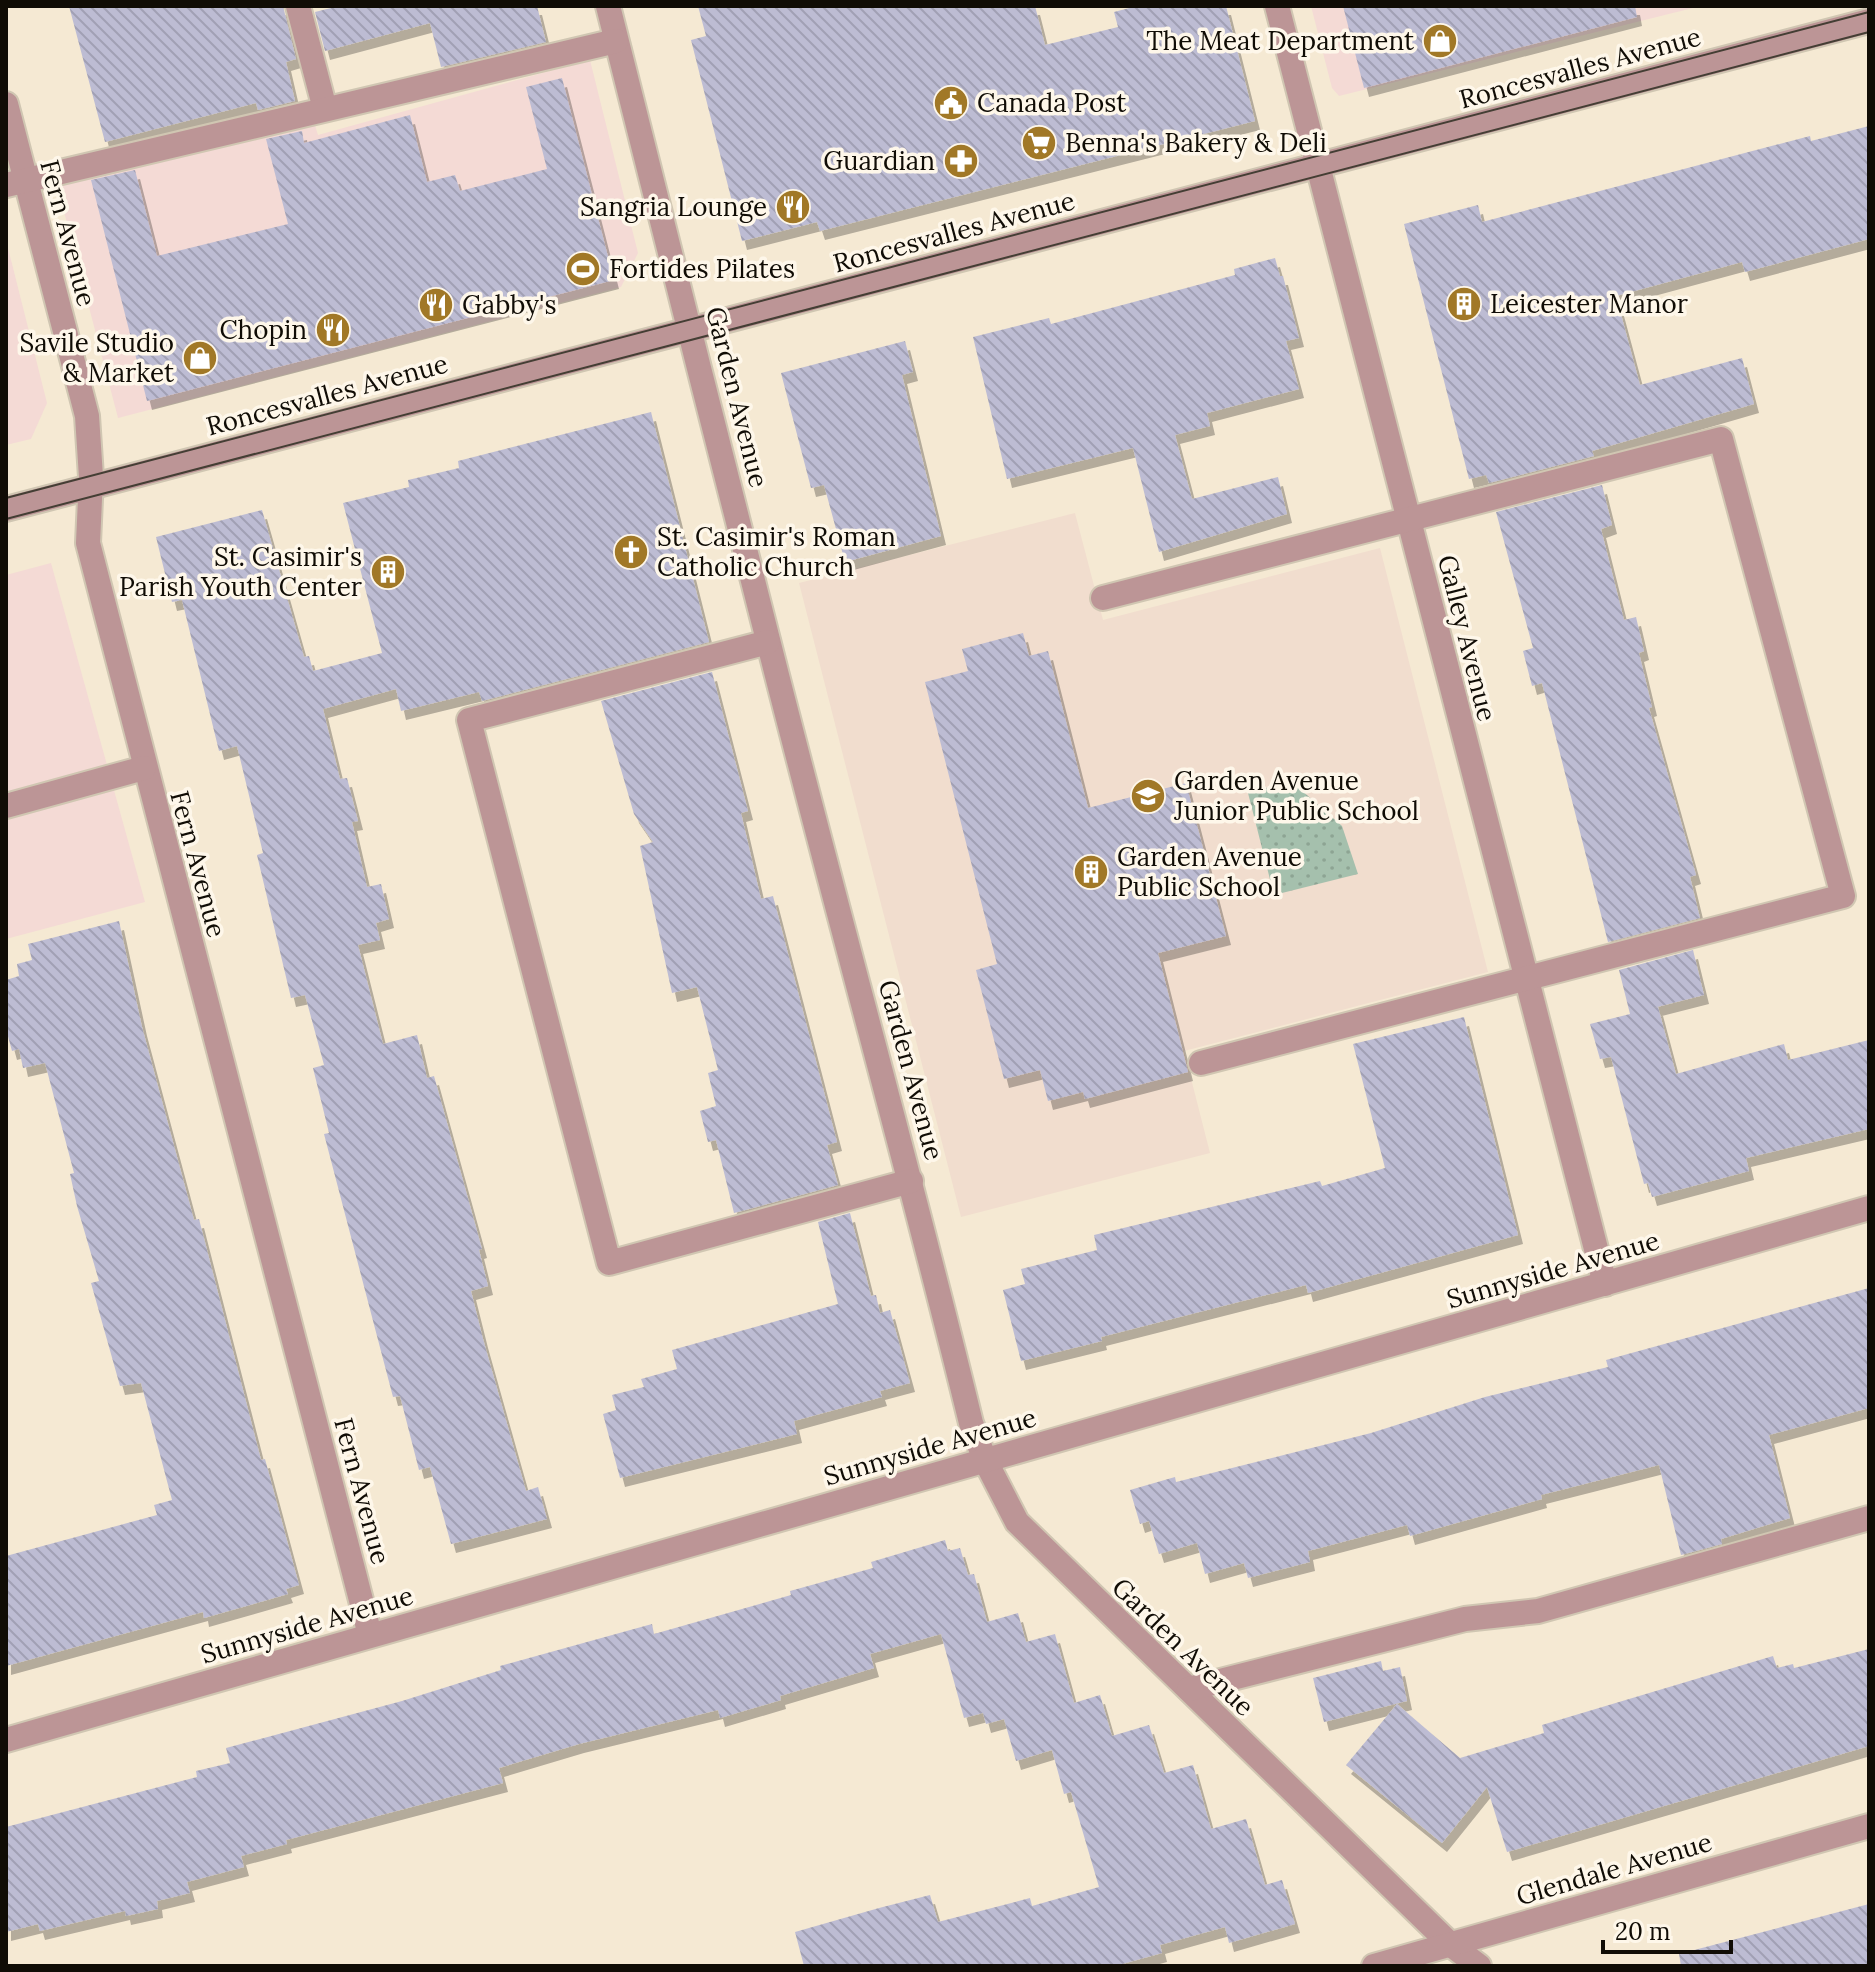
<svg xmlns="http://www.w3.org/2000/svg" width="1875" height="1972" viewBox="0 0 1875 1972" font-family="Lora,serif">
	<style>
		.commercial { fill: #f4dad5 }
		.education { fill: #f1ddce }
		.grass { fill: url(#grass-dots) }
		.building { fill: url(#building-back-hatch); filter: url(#shadow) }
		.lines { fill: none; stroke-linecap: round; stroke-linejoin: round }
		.minor-casing { stroke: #d0c6b2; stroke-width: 28 }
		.minor { stroke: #bc9596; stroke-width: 24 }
		.tram { stroke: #443e34; stroke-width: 2 }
		.labels { text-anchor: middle; stroke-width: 7; stroke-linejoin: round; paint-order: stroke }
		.poi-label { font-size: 26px; fill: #100c05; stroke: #fef7ea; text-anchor: start }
		.street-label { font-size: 26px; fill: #100c05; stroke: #fef7ea }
	</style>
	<defs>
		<pattern id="grass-dots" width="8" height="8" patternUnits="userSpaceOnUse" patternTransform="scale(2)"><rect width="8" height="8" fill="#a5c0ad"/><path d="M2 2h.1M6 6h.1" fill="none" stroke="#8da493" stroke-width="1.8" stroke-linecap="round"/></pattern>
		<pattern id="building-back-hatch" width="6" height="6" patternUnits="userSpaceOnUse" patternTransform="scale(2)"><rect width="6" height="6" fill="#bdbcd3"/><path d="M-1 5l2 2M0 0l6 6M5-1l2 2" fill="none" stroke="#a1a0b4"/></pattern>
		<filter id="shadow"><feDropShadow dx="5" dy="9" stdDeviation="0" flood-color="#0004"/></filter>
	</defs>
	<rect width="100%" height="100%" fill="#f5e9d3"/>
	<g class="commercial">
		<polygon points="1311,6 1701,6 1339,96 1332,88"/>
		<polygon points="590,60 638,253 621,287 118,418 56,181 313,119 318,135"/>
		<polygon points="6,240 47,403 31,439 6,445"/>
		<polygon points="51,563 145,902 6,939 6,575"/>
	</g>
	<polygon class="education" points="1075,513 1103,620 1380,548 1488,972 1184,1051 1210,1153 961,1217 799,583"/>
	<polygon class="grass" points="1291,781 1342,826 1358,874 1274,895 1248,793"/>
	<g class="building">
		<polygon points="69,6 283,6 296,59 286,62 295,101 258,110 256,103 105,142"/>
		<polygon points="339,6 537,6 546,42 441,67 430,23 325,51 315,12"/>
		<polygon points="698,6 1035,6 1045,45 1118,27 1114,12 1137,6 1226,6 1255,121 820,231 817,222 742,241 691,40 706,36"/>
		<polygon points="1343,6 1635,6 1637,17 1364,88"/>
		<polygon points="562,78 614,280 147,401 91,180 135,170 157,256 288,224 266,139 302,131 304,143 410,115 427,182 455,175 460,191 547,169 526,87"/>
		<polygon points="1869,126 1869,239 1745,272 1742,262 1616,296 1640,385 1742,358 1754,404 1592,451 1594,456 1489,483 1486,475 1469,479 1404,224 1478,205 1482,222 1810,136 1811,141"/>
		<polygon points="1275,258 1280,276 1283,276 1299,338 1286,341 1299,389 1207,413 1210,426 1175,435 1192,499 1278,477 1287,514 1159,552 1133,448 1007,479 973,337 1049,318 1051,324 1235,275 1234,269"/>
		<polygon points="905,341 913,372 902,375 941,536 845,562 824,485 811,488 781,373"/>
		<polygon points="651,412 709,642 482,701 479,692 401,711 396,689 323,709 340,779 347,778 358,821 352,822 367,887 381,884 389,919 376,923 380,940 358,945 383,1044 417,1035 427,1078 434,1076 482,1249 479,1250 488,1286 471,1291 483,1339 526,1491 538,1487 547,1519 451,1544 430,1467 419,1470 400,1396 393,1397 324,1134 329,1133 313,1068 324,1065 305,995 291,998 257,855 263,853 237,746 219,751 182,600 172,602 156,537 262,510 304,657 309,656 313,671 382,653 343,503 409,487 408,480 459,468 458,461"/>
		<polygon points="1602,485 1612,525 1601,529 1624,620 1636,617 1644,651 1639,653 1652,707 1649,708 1696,875 1690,877 1700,918 1608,942 1542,683 1532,686 1523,651 1533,648 1496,512"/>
		<polygon points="1023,633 1029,656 1048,651 1088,808 1186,783 1226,936 1158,953 1188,1072 1085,1099 1083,1092 1048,1101 1040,1070 1004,1079 976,970 997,964 925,682 968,671 962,649"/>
		<polygon points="712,672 748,811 741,813 761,899 773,896 837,1142 827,1145 838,1185 734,1213 716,1140 708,1142 700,1111 716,1106 708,1073 718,1070 697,987 672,993 640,846 653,842 634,814 601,701"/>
		<polygon points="119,921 142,1027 194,1220 199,1219 261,1460 265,1459 299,1585 286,1589 288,1594 204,1618 203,1612 6,1666 6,1556 157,1515 154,1505 172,1500 141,1383 120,1386 91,1283 99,1281 77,1206 70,1174 74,1173 45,1063 23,1068 19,1049 12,1051 6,1029 6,980 19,976 17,964 32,960 28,944"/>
		<polygon points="1693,950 1704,995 1653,1008 1658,1007 1676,1074 1784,1044 1788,1060 1869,1040 1869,1129 1746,1158 1749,1171 1652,1197 1648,1183 1644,1184 1611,1057 1600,1059 1590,1024 1630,1014 1619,970"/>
		<polygon points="1464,1017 1518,1235 1308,1293 1306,1285 1101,1337 1102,1341 1021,1361 1003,1290 1025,1284 1021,1269 1097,1250 1094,1235 1320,1181 1322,1186 1385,1168 1353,1044"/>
		<polygon points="850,1213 871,1296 876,1295 880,1313 890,1310 910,1383 880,1391 882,1397 794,1421 797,1434 620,1478 603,1414 616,1410 612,1395 644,1387 641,1379 677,1369 672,1350 838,1304 818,1222"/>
		<polygon points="1869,1288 1869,1408 1769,1435 1790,1518 1721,1539 1722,1544 1681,1555 1659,1465 1541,1495 1542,1499 1410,1536 1407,1525 1308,1551 1310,1562 1248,1578 1244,1563 1205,1574 1197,1543 1159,1554 1149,1521 1140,1524 1130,1490 1175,1477 1176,1482 1371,1433 1485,1397 1608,1367 1606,1360"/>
		<polygon points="945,1540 948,1551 960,1548 968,1575 974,1574 987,1622 1018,1613 1026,1642 1055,1634 1074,1703 1100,1695 1112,1736 1149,1725 1164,1773 1193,1765 1211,1829 1246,1819 1265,1885 1282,1880 1295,1924 1229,1943 1225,1927 1160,1945 1162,1953 1115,1966 804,1966 795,1932 879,1908 930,1895 938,1922 1030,1898 1032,1906 1099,1887 1071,1792 1064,1794 1052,1750 1016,1761 1004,1719 986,1724 983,1713 964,1718 941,1634 870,1654 874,1668 780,1696 781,1700 720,1718 718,1710 579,1744 499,1768 503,1783 286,1840 287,1844 241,1856 244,1867 187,1882 190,1893 157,1901 158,1909 126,1916 125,1911 40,1931 38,1924 6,1932 6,1827 197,1777 196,1771 230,1763 226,1748 402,1701 501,1670 500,1666 652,1624 654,1634 791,1595 790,1591 873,1568 871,1562"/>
		<polygon points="1869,1649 1869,1746 1507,1852 1487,1787 1442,1843 1346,1765 1397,1704 1460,1758 1544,1733 1542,1725 1773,1656 1777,1668 1793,1664 1794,1668"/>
		<polygon points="1381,1661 1383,1671 1400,1667 1407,1701 1324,1722 1313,1678"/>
		<polygon points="1869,1904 1869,1966 1681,1966 1679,1954"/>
	</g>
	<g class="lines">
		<g class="minor-casing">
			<g id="minor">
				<polyline points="298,6 325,109"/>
				<path d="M608,6C661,217 714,429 768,640C834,902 907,1161 971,1423L985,1460L1017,1522L1450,1944L1479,1966"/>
				<polyline points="1277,6 1605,1284"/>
				<polyline points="6,104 87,416 91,477 88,543 370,1635"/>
				<polyline points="6,185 616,41"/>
				<polyline points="6,509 1869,21"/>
				<polyline points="1103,598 1721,439 1843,896 1201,1063"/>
				<polyline points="768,642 469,720 609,1263 911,1181"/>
				<polyline points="6,806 144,768"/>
				<polyline points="1189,1689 1465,1619 1538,1611 1869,1518"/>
				<polyline points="6,1740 1869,1208"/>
				<polyline points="1374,1966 1869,1826"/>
			</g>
		</g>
		<use href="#minor" class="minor"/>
		<g class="tram">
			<polyline points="6,498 1869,12"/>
			<polyline points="6,519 1869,32"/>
		</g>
	</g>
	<defs>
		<g id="shop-disc" transform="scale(1.8)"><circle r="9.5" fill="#a17827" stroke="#fef7ea"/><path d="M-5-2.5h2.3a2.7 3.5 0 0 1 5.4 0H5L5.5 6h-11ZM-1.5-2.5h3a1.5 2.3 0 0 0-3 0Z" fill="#fff"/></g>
		<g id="civic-disc" transform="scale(1.8)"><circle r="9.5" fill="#a17827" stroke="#fef7ea"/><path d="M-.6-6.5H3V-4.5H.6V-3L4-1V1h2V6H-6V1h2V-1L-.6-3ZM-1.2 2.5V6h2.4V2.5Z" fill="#fff"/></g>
		<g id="supermarket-disc" transform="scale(1.8)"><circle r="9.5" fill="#a17827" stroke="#fef7ea"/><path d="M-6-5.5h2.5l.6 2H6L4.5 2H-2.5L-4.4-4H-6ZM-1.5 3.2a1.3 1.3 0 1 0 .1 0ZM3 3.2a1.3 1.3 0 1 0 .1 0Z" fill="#fff"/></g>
		<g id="pharmacy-disc" transform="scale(1.8)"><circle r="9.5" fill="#a17827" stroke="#fef7ea"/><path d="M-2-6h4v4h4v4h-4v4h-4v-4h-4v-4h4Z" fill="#fff"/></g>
		<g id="restaurant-disc" transform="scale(1.8)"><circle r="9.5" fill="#a17827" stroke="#fef7ea"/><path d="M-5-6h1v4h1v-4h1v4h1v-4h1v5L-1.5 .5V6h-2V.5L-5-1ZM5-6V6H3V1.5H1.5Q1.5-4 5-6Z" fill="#fff"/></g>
		<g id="stadium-disc" transform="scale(1.8)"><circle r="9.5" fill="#a17827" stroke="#fef7ea"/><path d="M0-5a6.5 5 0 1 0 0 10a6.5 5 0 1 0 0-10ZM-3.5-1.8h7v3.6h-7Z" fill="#fff"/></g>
		<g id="building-disc" transform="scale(1.8)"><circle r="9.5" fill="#a17827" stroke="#fef7ea"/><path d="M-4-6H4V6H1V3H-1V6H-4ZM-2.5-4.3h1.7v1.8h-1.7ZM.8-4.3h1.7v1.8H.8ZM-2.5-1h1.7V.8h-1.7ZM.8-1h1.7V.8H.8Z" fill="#fff"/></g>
		<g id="church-disc" transform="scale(1.8)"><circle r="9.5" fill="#a17827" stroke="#fef7ea"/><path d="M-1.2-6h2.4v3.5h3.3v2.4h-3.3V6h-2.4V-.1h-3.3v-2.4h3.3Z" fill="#fff"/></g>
		<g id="school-disc" transform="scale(1.8)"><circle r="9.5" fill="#a17827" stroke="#fef7ea"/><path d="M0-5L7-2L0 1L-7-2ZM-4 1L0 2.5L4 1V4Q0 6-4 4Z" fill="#fff"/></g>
	</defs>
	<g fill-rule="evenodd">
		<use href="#shop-disc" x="1440" y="41"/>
		<use href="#civic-disc" x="951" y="103"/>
		<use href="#supermarket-disc" x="1039" y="143"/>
		<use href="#pharmacy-disc" x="961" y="161"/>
		<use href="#restaurant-disc" x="793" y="207"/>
		<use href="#stadium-disc" x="583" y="269"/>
		<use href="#building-disc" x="1464" y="304"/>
		<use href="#restaurant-disc" x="436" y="305"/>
		<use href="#restaurant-disc" x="333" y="330"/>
		<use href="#shop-disc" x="200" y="358"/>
		<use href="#church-disc" x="631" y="552"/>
		<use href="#building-disc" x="388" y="572"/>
		<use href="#school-disc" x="1148" y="796"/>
		<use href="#building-disc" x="1091" y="872"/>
	</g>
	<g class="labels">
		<g class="poi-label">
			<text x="1414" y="50" text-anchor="end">The Meat Department</text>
			<text x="977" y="112">Canada Post</text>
			<text x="1065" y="152">Benna's Bakery &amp; Deli</text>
			<text x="935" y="170" text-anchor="end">Guardian</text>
			<text x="767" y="216" text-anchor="end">Sangria Lounge</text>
			<text x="609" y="278">Fortides Pilates</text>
			<text x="1490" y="313">Leicester Manor</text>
			<text x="462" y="314">Gabby's</text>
			<text x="307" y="339" text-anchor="end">Chopin</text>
			<text x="174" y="352" text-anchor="end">Savile Studio<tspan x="174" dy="30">&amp; Market</tspan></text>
			<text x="657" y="546">St. Casimir's Roman<tspan x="657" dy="30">Catholic Church</tspan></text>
			<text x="362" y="566" text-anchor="end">St. Casimir's<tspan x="362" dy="30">Parish Youth Center</tspan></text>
			<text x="1174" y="790">Garden Avenue<tspan x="1174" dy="30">Junior Public School</tspan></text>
			<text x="1117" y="866">Garden Avenue<tspan x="1117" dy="30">Public School</tspan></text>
		</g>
		<g class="street-label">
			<text transform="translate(1580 68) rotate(-15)" y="9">Roncesvalles Avenue</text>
			<text transform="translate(954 232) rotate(-15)" y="9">Roncesvalles Avenue</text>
			<text transform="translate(68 233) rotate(75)" y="9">Fern Avenue</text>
			<text transform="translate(327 395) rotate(-15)" y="9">Roncesvalles Avenue</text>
			<text transform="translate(737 397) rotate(76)" y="9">Garden Avenue</text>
			<text transform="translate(1467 638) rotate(76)" y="9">Galley Avenue</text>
			<text transform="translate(198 864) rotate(75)" y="9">Fern Avenue</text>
			<text transform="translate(911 1070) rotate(75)" y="9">Garden Avenue</text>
			<text transform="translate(1553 1270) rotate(-16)" y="9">Sunnyside Avenue</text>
			<text transform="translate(930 1447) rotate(-16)" y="9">Sunnyside Avenue</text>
			<text transform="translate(362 1491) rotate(75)" y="9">Fern Avenue</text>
			<text transform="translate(307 1625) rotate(-16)" y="9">Sunnyside Avenue</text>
			<text transform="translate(1183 1647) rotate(44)" y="9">Garden Avenue</text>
			<text transform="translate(1614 1869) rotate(-16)" y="9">Glendale Avenue</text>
		</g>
	</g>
	<rect width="1875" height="1972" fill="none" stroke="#100c05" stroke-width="16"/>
	<path d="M1603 1940v12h128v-12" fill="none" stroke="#100c05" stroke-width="4"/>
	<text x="1615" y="1940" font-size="24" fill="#100c05" stroke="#fef7ea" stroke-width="6" paint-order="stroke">20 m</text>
</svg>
